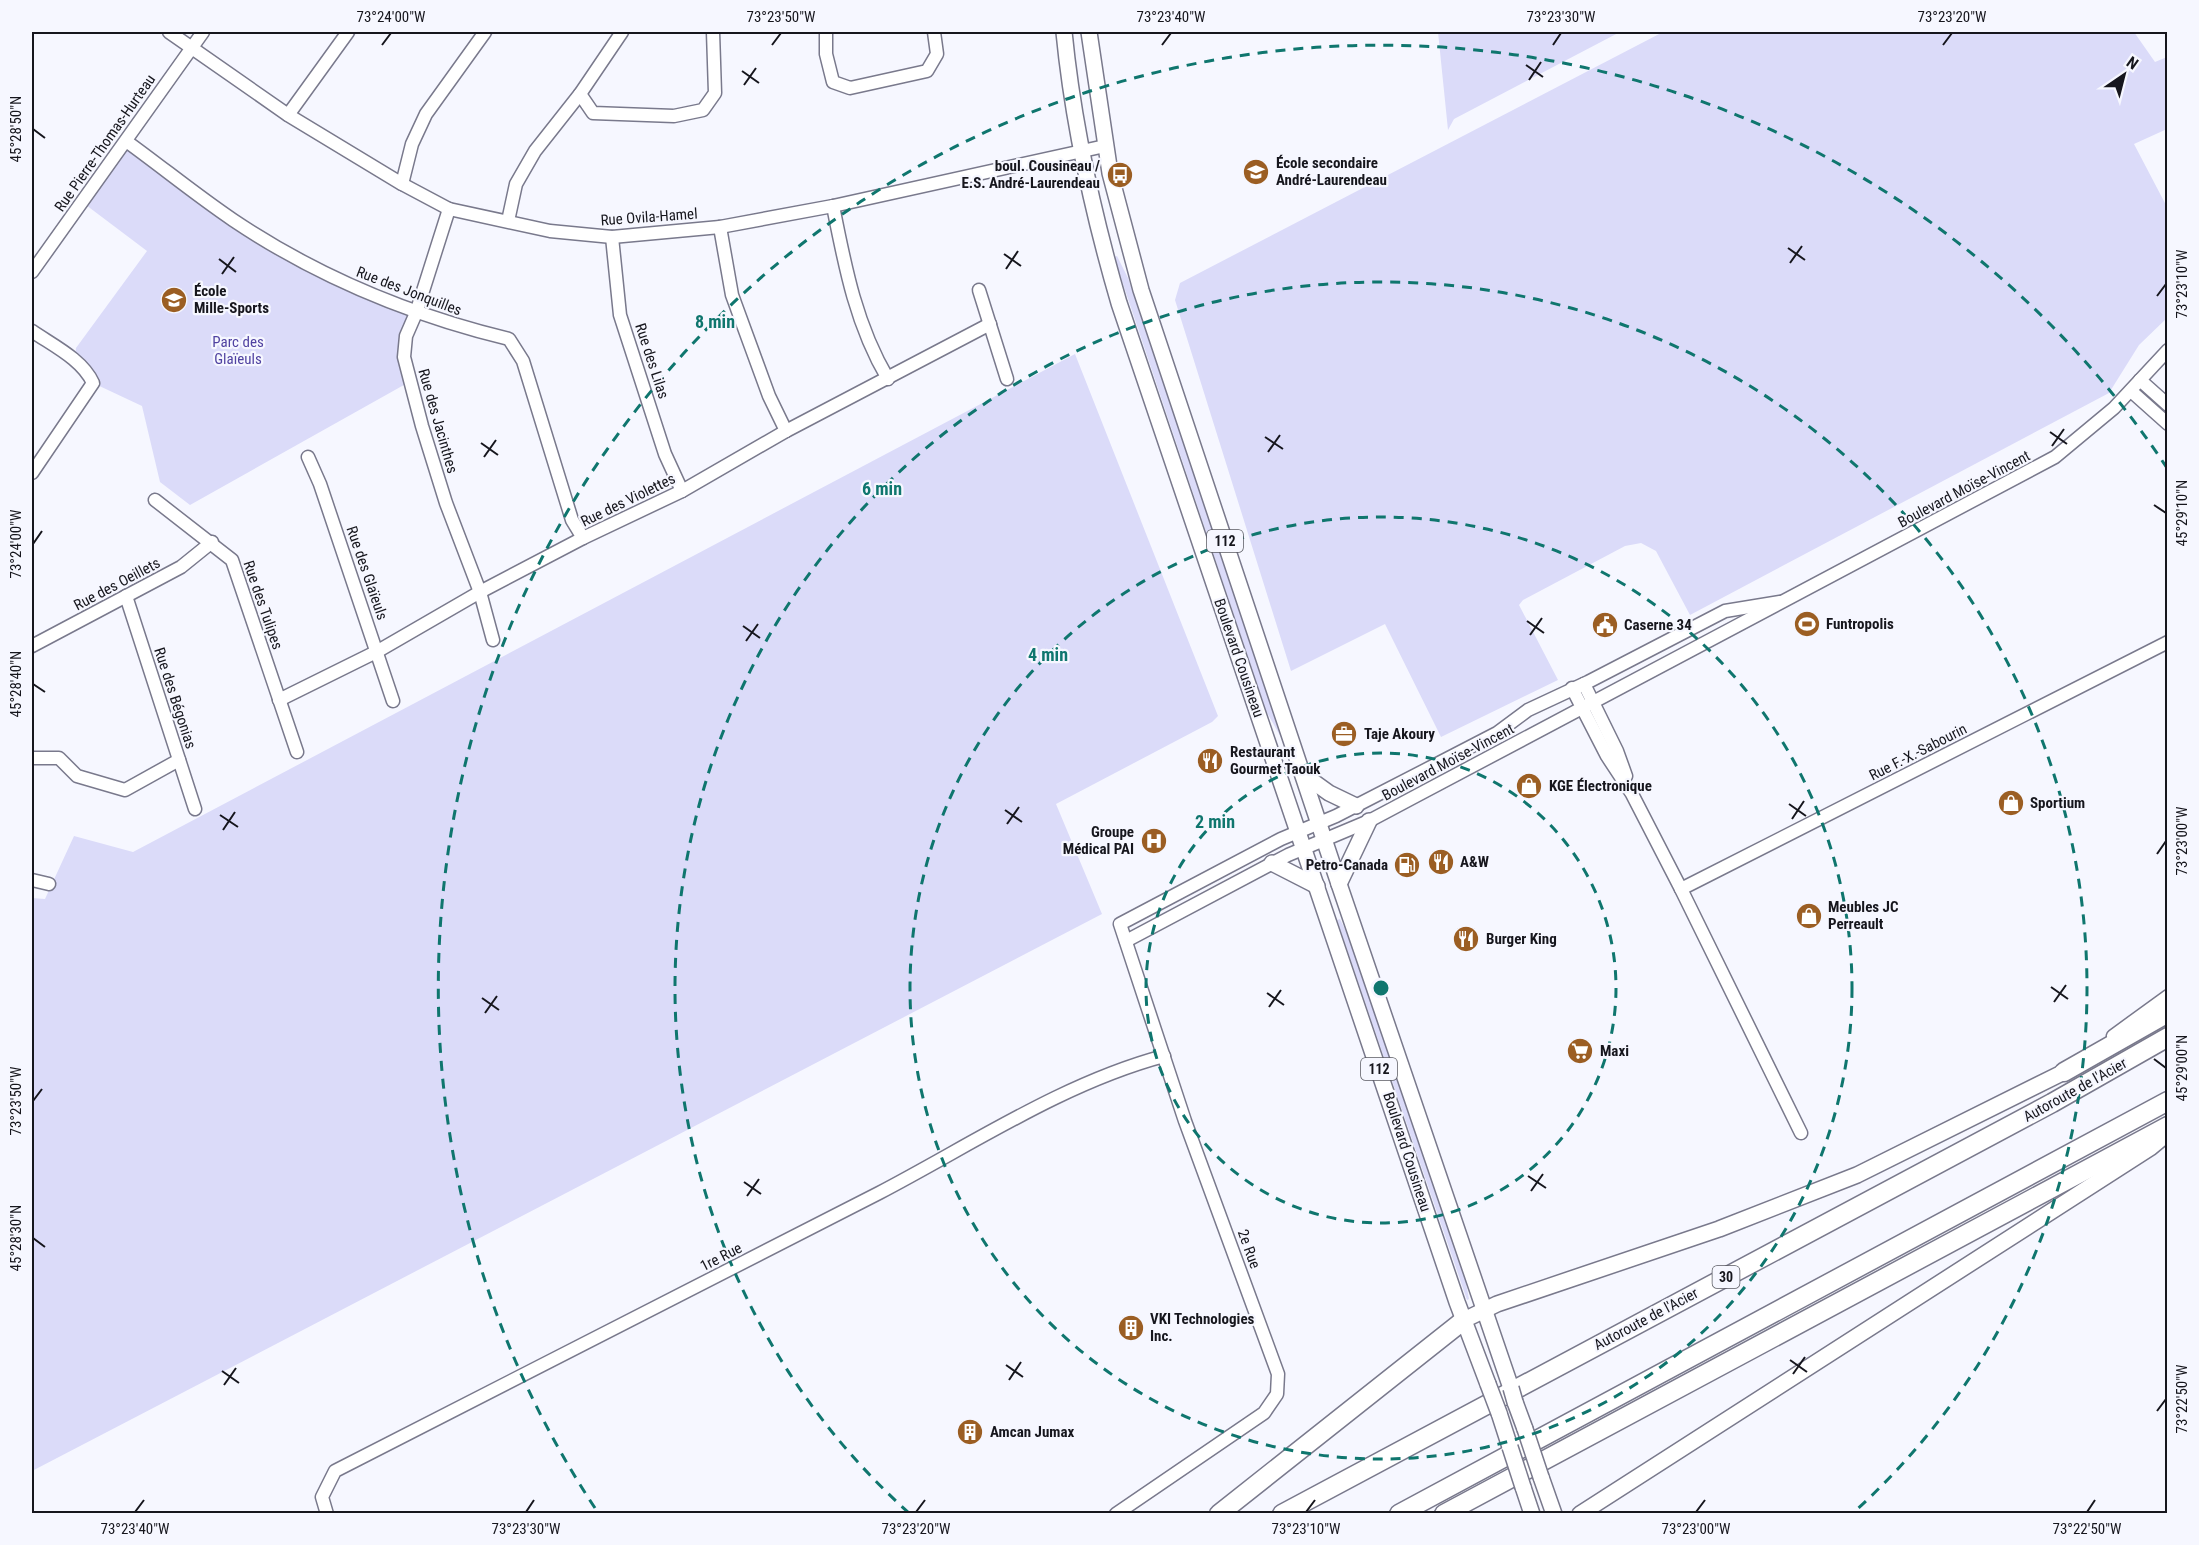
<svg xmlns="http://www.w3.org/2000/svg" width="2199" height="1545" viewBox="0 0 2199 1545" font-family="'Roboto Condensed',sans-serif">
	<style>
		.green { fill: #dbdbf9 }
		.lines { fill: none; stroke-linecap: round; stroke-linejoin: round }
		.minor-casing { stroke: #79798c; stroke-width: 15 }
		.major-casing { stroke: #79798c; stroke-width: 18 }
		.highway-casing { stroke: #79798c; stroke-width: 21 }
		.minor { stroke: #fff; stroke-width: 12 }
		.major { stroke: #fff; stroke-width: 15 }
		.highway { stroke: #fff; stroke-width: 18 }
		.major-bridge-casing { stroke: #79798c; stroke-width: 18; stroke-linecap: butt }
		.major-bridge { stroke: #fff; stroke-width: 15 }
		.ticks { fill: none; stroke: #16161d; stroke-width: 2 }
		.ring { fill: none; stroke: #0f766e; stroke-width: 3; stroke-dasharray: 10 8 }
		.labels { text-anchor: middle; stroke-width: 4.5; stroke-linejoin: round; paint-order: stroke }
		.shield { fill: #f6f7ff; stroke: #595a61; stroke-width: 1.5 }
		.shield-label { font-size: 14px; font-weight: bold; fill: #16161d }
		.street-label { font-size: 15px; fill: #16161d; stroke: #f6f7ff }
		.poi-label { font-size: 15px; font-weight: bold; fill: #16161d; stroke: #f6f7ff; text-anchor: start }
		.park-label { font-size: 15px; fill: #5042a1; stroke: #f6f7ff }
		.centre { fill: #0f766e; stroke: #f6f7ff; stroke-width: 3 }
		.ring-label { font-size: 18px; text-anchor: middle; font-weight: bold; fill: #0f766e; stroke: #f6f7ff; stroke-width: 4.5; stroke-linejoin: round; paint-order: stroke }
		.neatline { fill: none; stroke: #16161d; stroke-width: 2 }
		.ticks-label { font-size: 15px; text-anchor: middle; fill: #16161d }
	</style>
	<rect width="100%" height="100%" fill="#f6f7ff"/>
	<g class="green">
		<polygon points="1438,32 1620,32 1454,119 1448,130"/>
		<polygon points="1663,32 2134,32 2155,62 2167,57 2167,129 2134,144 2167,207 2167,318 2139,345 2109,393 1690,615 1656,551 1641,543 1625,546 1523,600 1519,605 1558,680 1441,737 1385,624 1291,671 1175,300 1180,283"/>
		<polygon points="126,141 232,220 416,313 406,336 411,381 190,505 160,482 142,406 93,383 75,360 76,348 147,251 82,202"/>
		<polygon points="1117,256 1128,278 1286,746 1266,711 1114,257"/>
		<polygon points="1075,354 1218,716 1212,722 1056,804 1102,914 32,1471 32,898 45,899 74,836 133,852"/>
		<polygon points="1340,919 1354,948 1464,1272 1469,1299 1467,1300 1337,920"/>
	</g>
	<g class="lines">
		<g class="minor-casing">
			<g id="minor">
				<polyline points="169,32 288,115 402,184 449,209 550,231 612,237 720,227 833,206 1105,146"/>
				<polyline points="826,32 826,54 833,82 850,88 927,71 937,54 934,32"/>
				<polyline points="580,94 593,113 674,116 703,110 715,93 713,32"/>
				<polyline points="288,115 348,32"/>
				<path d="M126,141C162,167 196,195 233,220C318,277 410,315 509,339L523,361L572,520L583,538"/>
				<polyline points="402,184 412,144 426,114 485,32"/>
				<path d="M833,206C845,267 856,325 888,379"/>
				<polyline points="449,209 416,313 406,336 404,357 422,426 446,503 480,592 493,640"/>
				<polyline points="508,221 516,184 535,151 580,94 622,32"/>
				<polyline points="720,227 732,295 769,396 786,431"/>
				<polyline points="612,237 620,315 665,454 682,491"/>
				<polyline points="32,272 203,32"/>
				<polyline points="979,290 1007,379"/>
				<path d="M32,331C52,345 82,359 93,383L32,473"/>
				<polyline points="2140,380 2168,405"/>
				<polyline points="2131,391 2168,424"/>
				<polyline points="308,457 320,484 393,701"/>
				<polyline points="155,500 232,560 297,752"/>
				<polyline points="126,596 195,809"/>
				<polyline points="32,646 181,567 212,542"/>
				<polyline points="1584,684 1617,751 1626,776"/>
				<polyline points="1572,688 1607,756 1632,794 1681,889 2168,642"/>
				<polyline points="279,700 378,651 480,592 583,538 682,491 786,431 990,324"/>
				<polyline points="32,758 59,758 77,776 125,790 179,760"/>
				<polyline points="32,880 49,884"/>
				<polyline points="1681,889 1801,1133"/>
				<polyline points="1126,941 1288,855 1369,821 1416,796 2055,457 2114,408 2168,350"/>
				<polyline points="2113,1036 2168,996"/>
				<path d="M327,1514L322,1497L335,1471C516,1378 697,1285 879,1193C971,1145 1063,1083 1164,1056"/>
				<polyline points="1116,1514 1264,1413 1277,1394 1278,1374 1185,1121 1120,924 1281,839 1336,816 1439,763 1497,733 1528,710 1588,682 1725,611 1780,602"/>
			</g>
		</g>
		<g class="major-casing">
			<g id="major">
				<path d="M1064,32C1073,124 1093,214 1119,303L1457,1302L1488,1384"/>
				<polyline points="1089,32 1110,173 1141,290 1339,884 1511,1388"/>
				<polyline points="1304,775 1329,793 1356,806"/>
				<polyline points="1272,863 1317,886"/>
				<polyline points="1339,884 1369,821"/>
				<polyline points="1464,1320 1497,1304 1719,1229 1857,1175 2064,1072"/>
				<polyline points="1515,1402 1525,1429"/>
				<polyline points="1499,1413 1510,1447"/>
				<polyline points="1541,1477 1554,1514"/>
				<polyline points="1523,1487 1532,1514"/>
				<polyline points="1580,1514 2150,1148 2168,1133"/>
			</g>
		</g>
		<g class="highway-casing">
			<g id="highway">
				<polyline points="2064,1072 2168,1013"/>
				<polyline points="1219,1514 1464,1320"/>
				<polyline points="1282,1514 2052,1103 2168,1037"/>
				<polyline points="1399,1514 2168,1101"/>
				<polyline points="1444,1514 2168,1126"/>
			</g>
		</g>
		<use href="#minor" class="minor"/>
		<use href="#major" class="major"/>
		<use href="#highway" class="highway"/>
		<g class="major-bridge-casing">
			<g id="major-bridge">
				<polyline points="1488,1384 1499,1413"/>
				<polyline points="1511,1388 1515,1402"/>
				<polyline points="1525,1429 1541,1477"/>
				<polyline points="1510,1447 1523,1487"/>
			</g>
		</g>
		<use href="#major-bridge" class="major-bridge"/>
	</g>
	<path class="ticks" d="M382,45L391,33M772,45L781,33M1162,45L1171,33M1553,45L1561,33M1943,45L1952,33M1526,65L1543,77M742,71L759,83M1529,80L1541,62M744,85L756,68M33,129L45,138M1788,248L1805,260M1004,254L1021,266M219,259L236,272M1790,263L1802,246M1006,269L1018,251M222,274L234,257M2157,296L2166,284M2050,432L2067,444M1265,437L1283,449M481,443L498,455M2052,446L2064,429M1268,452L1280,435M484,457L496,440M2154,505L2166,513M33,544L42,531M1527,621L1544,633M743,626L760,638M1530,635L1542,618M746,641L758,624M33,684L45,692M1789,804L1806,816M1005,810L1022,822M220,815L238,827M1792,819L1804,801M1007,824L1019,807M223,830L235,812M2157,854L2166,841M2051,987L2068,999M1267,993L1284,1005M482,998L499,1010M2054,1002L2066,985M1269,1007L1281,990M485,1013L497,996M2154,1059L2166,1068M33,1101L42,1089M1528,1176L1546,1188M744,1182L761,1194M1531,1191L1543,1174M747,1196L759,1179M33,1238L45,1247M1790,1360L1807,1372M1006,1365L1023,1377M222,1371L239,1383M1793,1374L1805,1357M1009,1380L1021,1362M224,1385L236,1368M2157,1411L2166,1399M135,1512L144,1500M526,1512L534,1500M916,1512L925,1500M1306,1512L1315,1500M1696,1512L1705,1500M2087,1512L2095,1500"/>
	<g class="ring">
		<circle cx="1381" cy="988" r="235"/>
		<circle cx="1381" cy="988" r="471"/>
		<path d="M909 1513A706 706 0 1 1 1853 1513"/>
		<path d="M595 1508A942 942 0 1 1 2167 468"/>
	</g>
	<defs>
		<g id="school-disc" transform="scale(1.35)"><circle r="9.5" fill="#9b5e23" stroke="#f6f7ff"/><path d="M0-5L7-2L0 1L-7-2ZM-4 1L0 2.5L4 1V4Q0 6-4 4Z" fill="#fff"/></g>
		<g id="bus-disc" transform="scale(1.35)"><circle r="9.5" fill="#9b5e23" stroke="#f6f7ff"/><path d="M-5-6H5V4H4V6H2V4H-2V6H-4V4H-5ZM-3.5-4V0h7V-4ZM-3.5 1.2v1.5H-2V1.2ZM2 1.2v1.5H3.5V1.2Z" fill="#fff"/></g>
		<g id="stadium-disc" transform="scale(1.35)"><circle r="9.5" fill="#9b5e23" stroke="#f6f7ff"/><path d="M0-5a6.5 5 0 1 0 0 10a6.5 5 0 1 0 0-10ZM-3.5-1.8h7v3.6h-7Z" fill="#fff"/></g>
		<g id="civic-disc" transform="scale(1.35)"><circle r="9.5" fill="#9b5e23" stroke="#f6f7ff"/><path d="M-.6-6.5H3V-4.5H.6V-3L4-1V1h2V6H-6V1h2V-1L-.6-3ZM-1.2 2.5V6h2.4V2.5Z" fill="#fff"/></g>
		<g id="office-disc" transform="scale(1.35)"><circle r="9.5" fill="#9b5e23" stroke="#f6f7ff"/><path d="M-6-3h4V-5.5h4V-3h4V5H-6ZM-1-4.5V-3h2v-1.5ZM-6 0V1H6V0Z" fill="#fff"/></g>
		<g id="restaurant-disc" transform="scale(1.35)"><circle r="9.5" fill="#9b5e23" stroke="#f6f7ff"/><path d="M-5-6h1v4h1v-4h1v4h1v-4h1v5L-1.5 .5V6h-2V.5L-5-1ZM5-6V6H3V1.5H1.5Q1.5-4 5-6Z" fill="#fff"/></g>
		<g id="shop-disc" transform="scale(1.35)"><circle r="9.5" fill="#9b5e23" stroke="#f6f7ff"/><path d="M-5-2.5h2.3a2.7 3.5 0 0 1 5.4 0H5L5.5 6h-11ZM-1.5-2.5h3a1.5 2.3 0 0 0-3 0Z" fill="#fff"/></g>
		<g id="hospital-disc" transform="scale(1.35)"><circle r="9.5" fill="#9b5e23" stroke="#f6f7ff"/><path d="M-5-5h3v3.5h4V-5h3V5h-3V1.5h-4V5h-3Z" fill="#fff"/></g>
		<g id="fuel-disc" transform="scale(1.35)"><circle r="9.5" fill="#9b5e23" stroke="#f6f7ff"/><path d="M-5.5-6h7V0h2V4h1.3V-2.5L3-4.5l.8-.8L6-3V5H2.5V1h-1V6h-7ZM-4.2-4.7v3.2H.2V-4.7Z" fill="#fff"/></g>
		<g id="supermarket-disc" transform="scale(1.35)"><circle r="9.5" fill="#9b5e23" stroke="#f6f7ff"/><path d="M-6-5.5h2.5l.6 2H6L4.5 2H-2.5L-4.4-4H-6ZM-1.5 3.2a1.3 1.3 0 1 0 .1 0ZM3 3.2a1.3 1.3 0 1 0 .1 0Z" fill="#fff"/></g>
		<g id="building-disc" transform="scale(1.35)"><circle r="9.5" fill="#9b5e23" stroke="#f6f7ff"/><path d="M-4-6H4V6H1V3H-1V6H-4ZM-2.5-4.3h1.7v1.8h-1.7ZM.8-4.3h1.7v1.8H.8ZM-2.5-1h1.7V.8h-1.7ZM.8-1h1.7V.8H.8Z" fill="#fff"/></g>
	</defs>
	<g fill-rule="evenodd">
		<use href="#school-disc" x="1256" y="172"/>
		<use href="#bus-disc" x="1120" y="175"/>
		<use href="#school-disc" x="174" y="300"/>
		<use href="#stadium-disc" x="1807" y="624"/>
		<use href="#civic-disc" x="1605" y="625"/>
		<use href="#office-disc" x="1344" y="734"/>
		<use href="#restaurant-disc" x="1210" y="761"/>
		<use href="#shop-disc" x="1529" y="786"/>
		<use href="#shop-disc" x="2011" y="803"/>
		<use href="#hospital-disc" x="1154" y="841"/>
		<use href="#restaurant-disc" x="1441" y="862"/>
		<use href="#fuel-disc" x="1407" y="865"/>
		<use href="#shop-disc" x="1809" y="916"/>
		<use href="#restaurant-disc" x="1466" y="939"/>
		<use href="#supermarket-disc" x="1580" y="1051"/>
		<use href="#building-disc" x="1131" y="1328"/>
		<use href="#building-disc" x="970" y="1432"/>
	</g>
	<g class="labels">
		<g class="shield">
			<rect x="1207" y="530" width="36" height="22" rx="4.5"/>
			<rect x="1361" y="1058" width="36" height="22" rx="4.5"/>
			<rect x="1712.5" y="1266" width="27" height="22" rx="4.5"/>
		</g>
		<g class="shield-label">
			<text x="1225" y="546">112</text>
			<text x="1379" y="1074">112</text>
			<text x="1726" y="1282">30</text>
		</g>
		<g class="street-label">
			<text transform="translate(105 143) rotate(-55)" y="5">Rue Pierre-Thomas-Hurteau</text>
			<text transform="translate(649 217) rotate(-4)" y="5">Rue Ovila-Hamel</text>
			<text transform="translate(409 291) rotate(21)" y="5">Rue des Jonquilles</text>
			<text transform="translate(652 361) rotate(72)" y="5">Rue des Lilas</text>
			<text transform="translate(438 421) rotate(74)" y="5">Rue des Jacinthes</text>
			<text transform="translate(1964 489) rotate(-28)" y="5">Boulevard Moïse-Vincent</text>
			<text transform="translate(628 500) rotate(-26)" y="5">Rue des Violettes</text>
			<text transform="translate(367 573) rotate(71)" y="5">Rue des Glaïeuls</text>
			<text transform="translate(117 584) rotate(-28)" y="5">Rue des Oeillets</text>
			<text transform="translate(263 605) rotate(71)" y="5">Rue des Tulipes</text>
			<text transform="translate(1239 658) rotate(71)" y="5">Boulevard Cousineau</text>
			<text transform="translate(175 698) rotate(72)" y="5">Rue des Bégonias</text>
			<text transform="translate(1918 752) rotate(-27)" y="5">Rue F.-X.-Sabourin</text>
			<text transform="translate(1448 762) rotate(-28)" y="5">Boulevard Moïse-Vincent</text>
			<text transform="translate(2075 1090) rotate(-29)" y="5">Autoroute de l'Acier</text>
			<text transform="translate(1407 1152) rotate(72)" y="5">Boulevard Cousineau</text>
			<text transform="translate(1249 1249) rotate(70)" y="5">2e Rue</text>
			<text transform="translate(721 1257) rotate(-27)" y="5">1re Rue</text>
			<text transform="translate(1646 1319) rotate(-28)" y="5">Autoroute de l'Acier</text>
		</g>
		<g class="poi-label">
			<text x="1276" y="168">École secondaire<tspan x="1276" dy="17">André-Laurendeau</tspan></text>
			<text x="1100" y="171" text-anchor="end">boul. Cousineau /<tspan x="1100" dy="17">E.S. André-Laurendeau</tspan></text>
			<text x="194" y="296">École<tspan x="194" dy="17">Mille-Sports</tspan></text>
			<text x="1826" y="629">Funtropolis</text>
			<text x="1624" y="630">Caserne 34</text>
			<text x="1364" y="739">Taje Akoury</text>
			<text x="1230" y="757">Restaurant<tspan x="1230" dy="17">Gourmet Taouk</tspan></text>
			<text x="1549" y="791">KGE Électronique</text>
			<text x="2030" y="808">Sportium</text>
			<text x="1134" y="837" text-anchor="end">Groupe<tspan x="1134" dy="17">Médical PAI</tspan></text>
			<text x="1460" y="867">A&amp;W</text>
			<text x="1388" y="870" text-anchor="end">Petro-Canada</text>
			<text x="1828" y="912">Meubles JC<tspan x="1828" dy="17">Perreault</tspan></text>
			<text x="1486" y="944">Burger King</text>
			<text x="1600" y="1056">Maxi</text>
			<text x="1150" y="1324">VKI Technologies<tspan x="1150" dy="17">Inc.</tspan></text>
			<text x="990" y="1437">Amcan Jumax</text>
		</g>
		<g class="park-label">
			<text x="238" y="347">Parc des<tspan x="238" dy="17">Glaïeuls</tspan></text>
		</g>
	</g>
	<circle cx="1381" cy="988" r="9" class="centre"/>
	<g class="ring-label">
		<text x="715" y="328">8 min</text>
		<text x="882" y="495">6 min</text>
		<text x="1048" y="661">4 min</text>
		<text x="1215" y="828">2 min</text>
	</g>
	<rect width="2199" height="1545" fill="none" stroke="#f6f7ff" stroke-width="66"/>
	<g transform="translate(2124 75) rotate(35)" stroke="#f6f7ff" stroke-width="4.5" paint-order="stroke">
	<path d="M0-4.5L10 22L0 15L-10 22Z" fill="#16161d"/>
	<text y="-9" font-size="16" font-weight="bold" text-anchor="middle" fill="#16161d">N</text>
	</g>
	<rect x="33" y="33" width="2133" height="1479" class="neatline"/>
	<g class="ticks-label">
		<text x="391" y="22">73°24'00"W</text>
		<text x="781" y="22">73°23'50"W</text>
		<text x="1171" y="22">73°23'40"W</text>
		<text x="1561" y="22">73°23'30"W</text>
		<text x="1952" y="22">73°23'20"W</text>
		<text transform="translate(16 129) rotate(-90)" y="5">45°28'50"N</text>
		<text transform="translate(2182 284) rotate(-90)" y="5">73°23'10"W</text>
		<text transform="translate(2182 513) rotate(-90)" y="5">45°29'10"N</text>
		<text transform="translate(16 544) rotate(-90)" y="5">73°24'00"W</text>
		<text transform="translate(16 684) rotate(-90)" y="5">45°28'40"N</text>
		<text transform="translate(2182 841) rotate(-90)" y="5">73°23'00"W</text>
		<text transform="translate(2182 1068) rotate(-90)" y="5">45°29'00"N</text>
		<text transform="translate(16 1101) rotate(-90)" y="5">73°23'50"W</text>
		<text transform="translate(16 1238) rotate(-90)" y="5">45°28'30"N</text>
		<text transform="translate(2182 1399) rotate(-90)" y="5">73°22'50"W</text>
		<text x="135" y="1534">73°23'40"W</text>
		<text x="526" y="1534">73°23'30"W</text>
		<text x="916" y="1534">73°23'20"W</text>
		<text x="1306" y="1534">73°23'10"W</text>
		<text x="1696" y="1534">73°23'00"W</text>
		<text x="2087" y="1534">73°22'50"W</text>
	</g>
</svg>
